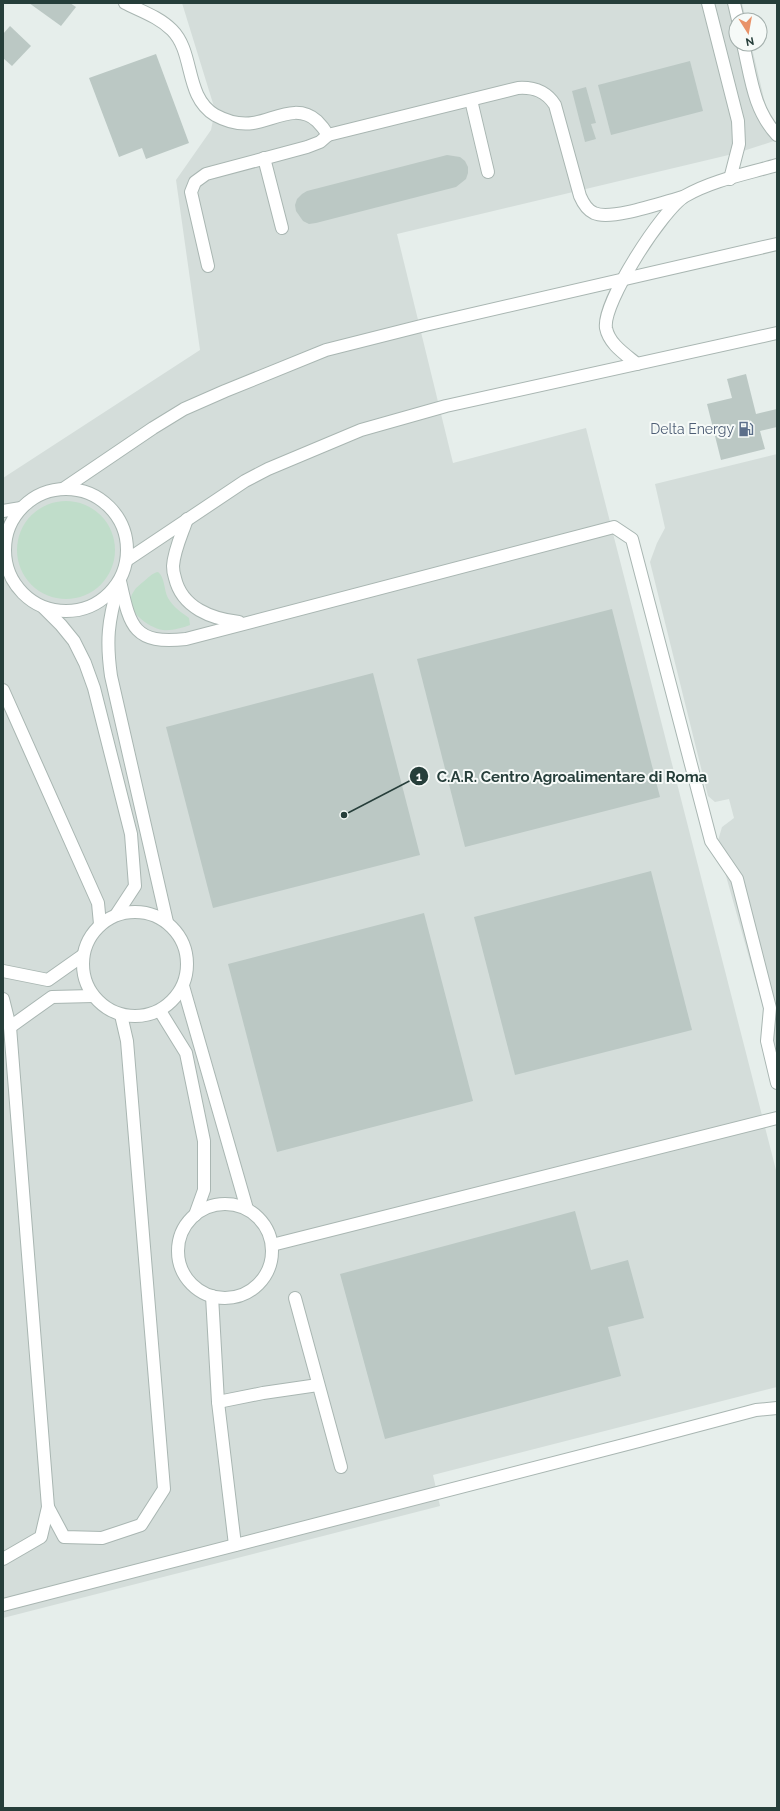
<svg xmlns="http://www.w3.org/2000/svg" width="780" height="1811" viewBox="0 0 780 1811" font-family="Raleway,sans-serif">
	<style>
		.built { fill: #d4ddda }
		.green { fill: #c0ddca }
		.building { fill: #bbc8c4 }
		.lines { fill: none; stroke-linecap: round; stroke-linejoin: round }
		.minor-casing { stroke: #a9b6b2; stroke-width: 14 }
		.minor { stroke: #fff; stroke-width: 12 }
		.labels { text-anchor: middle; stroke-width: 4; stroke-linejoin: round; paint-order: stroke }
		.service-label { font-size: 14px; fill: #4e5e75; stroke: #f6faf8; text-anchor: end }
		.leader { fill: none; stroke: #263e3a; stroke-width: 1.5 }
		.callout-dot { fill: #263e3a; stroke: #f6faf8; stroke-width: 1.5 }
		.mark-label { font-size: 12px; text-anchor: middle; font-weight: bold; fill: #fff }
		.callout-label { font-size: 15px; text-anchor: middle; font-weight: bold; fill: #263e3a; stroke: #f6faf8; stroke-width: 4; stroke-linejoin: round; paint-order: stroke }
	</style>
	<rect width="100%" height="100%" fill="#e6eeeb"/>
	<g class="built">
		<polygon points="182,3 742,3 746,20 736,20 736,44 751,44 774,141 737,153 397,234 453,463 586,428 777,1174 777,1387 433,1475 440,1506 3,1618 3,478 200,350 176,180 211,130 215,110"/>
		<polygon points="777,454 777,1057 717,844 722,827 734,818 729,799 715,802 708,796 650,562 657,543 665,528 655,484"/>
	</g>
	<g class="green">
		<circle cx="66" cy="550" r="49"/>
		<path d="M158,572C165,577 164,591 168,598C174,608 181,612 189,618L190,625C182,628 171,631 163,630C148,628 121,608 134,591C136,587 140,585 143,582C148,578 152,573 158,572Z"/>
	</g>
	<g class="building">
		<polygon points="29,3 70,3 76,7 61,26"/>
		<polygon points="10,26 31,46 12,66 3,58 3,34"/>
		<polygon points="156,54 189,143 146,159 142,148 119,157 89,78"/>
		<polygon points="690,61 703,111 611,135 598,85"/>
		<polygon points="586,87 596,123 591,124 596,139 585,142 572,91"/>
		<polygon points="447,155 460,157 465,161 468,167 468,173 466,179 456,187 316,223 309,224 303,221 296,211 295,205 297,199 302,194 307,191"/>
		<polygon points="746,374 756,414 777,409 777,427 760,431 765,449 721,460 707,404 732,398 727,379"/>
		<polygon points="612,609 660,797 465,847 417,659"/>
		<polygon points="373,673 420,855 213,908 166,727"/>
		<polygon points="651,871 692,1030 515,1075 474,917"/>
		<polygon points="424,913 473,1101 277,1152 228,964"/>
		<polygon points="575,1211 591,1270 628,1260 644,1318 608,1327 621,1376 385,1439 340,1274"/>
	</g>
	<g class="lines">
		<g class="minor-casing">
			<g id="minor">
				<path d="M125,3C141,11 159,17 172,30C195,53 184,96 215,115C226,121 240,125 253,123C274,120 297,103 317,121C321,125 325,130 328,135L518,88C534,87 546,91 555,105L580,196C583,203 587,210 594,213C611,221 664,202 683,197"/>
				<polyline points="708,3 738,121 739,144 730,179"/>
				<polyline points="734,3 738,20"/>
				<path d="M743,44C751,77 753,109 777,135"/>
				<polyline points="471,100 488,172"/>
				<polyline points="264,158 282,228"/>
				<polyline points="208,266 191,192 195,182 206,174 307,147 320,142 328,135"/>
				<path d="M637,364C625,354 609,344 606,328C602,303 663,209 685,196C713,180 746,174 777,165"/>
				<circle cx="66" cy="550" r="61"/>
				<polyline points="63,489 153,428 184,409 225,391 326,350 425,325 777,244"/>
				<polyline points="3,511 21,508"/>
				<path d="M187,519C182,534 174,550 173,566C173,570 174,575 175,578C182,608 212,619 239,622"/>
				<polyline points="127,560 245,481 268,469 361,430 446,406 777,333"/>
				<path d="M120,581C130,626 133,645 186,639L614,527L632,539L711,841L737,879L770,1008L767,1041L777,1083"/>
				<path d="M118,587C108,621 106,641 111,676L167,922"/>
				<polyline points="44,608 61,625 74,641 85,663 94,688 131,834 135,886 116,915"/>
				<polyline points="3,690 98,903 100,924"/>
				<circle cx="135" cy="964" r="52"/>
				<polyline points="3,971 48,980 82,956"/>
				<polyline points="183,986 247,1209"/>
				<polyline points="3,999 10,1027 48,1507 41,1537 3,1559"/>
				<polyline points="160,1011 186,1053 204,1141 204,1190 195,1215"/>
				<polyline points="10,1027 52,997 93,996"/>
				<circle cx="225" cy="1251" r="47"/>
				<polyline points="272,1245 777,1118"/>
				<polyline points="212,1296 218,1402 235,1545"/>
				<polyline points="295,1298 341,1467"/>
				<polyline points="218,1402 263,1393 318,1385"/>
				<polyline points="48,1507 64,1537 102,1538 141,1525 164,1489 127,1041 121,1015"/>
				<polyline points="3,1605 639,1441 756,1410 777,1408"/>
			</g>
		</g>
		<use href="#minor" class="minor"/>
	</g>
	<defs>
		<g id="fuel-bare" transform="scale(1.2)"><path d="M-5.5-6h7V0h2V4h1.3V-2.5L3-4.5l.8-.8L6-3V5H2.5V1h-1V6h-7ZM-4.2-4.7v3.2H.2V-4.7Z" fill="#5c6f8a" stroke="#f6faf8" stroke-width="2.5" paint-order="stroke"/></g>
	</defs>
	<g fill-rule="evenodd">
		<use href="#fuel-bare" x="746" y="429"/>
	</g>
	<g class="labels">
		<g class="service-label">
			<text x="734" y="434">Delta Energy</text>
		</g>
	</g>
	<path class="leader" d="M344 815L419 776"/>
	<g class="callout-dot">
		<circle cx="344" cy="815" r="4"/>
		<circle cx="419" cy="776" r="10"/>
	</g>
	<g class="mark-label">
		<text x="419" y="781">1</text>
	</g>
	<g class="callout-label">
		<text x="572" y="782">C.A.R. Centro Agroalimentare di Roma</text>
	</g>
	<rect width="780" height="1811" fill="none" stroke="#263e3a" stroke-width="8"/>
	<g transform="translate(748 32) rotate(169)"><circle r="19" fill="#f6faf8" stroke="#a3afac"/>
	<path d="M0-3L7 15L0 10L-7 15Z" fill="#e89269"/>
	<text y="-6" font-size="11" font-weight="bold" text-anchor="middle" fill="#263e3a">N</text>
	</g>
</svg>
